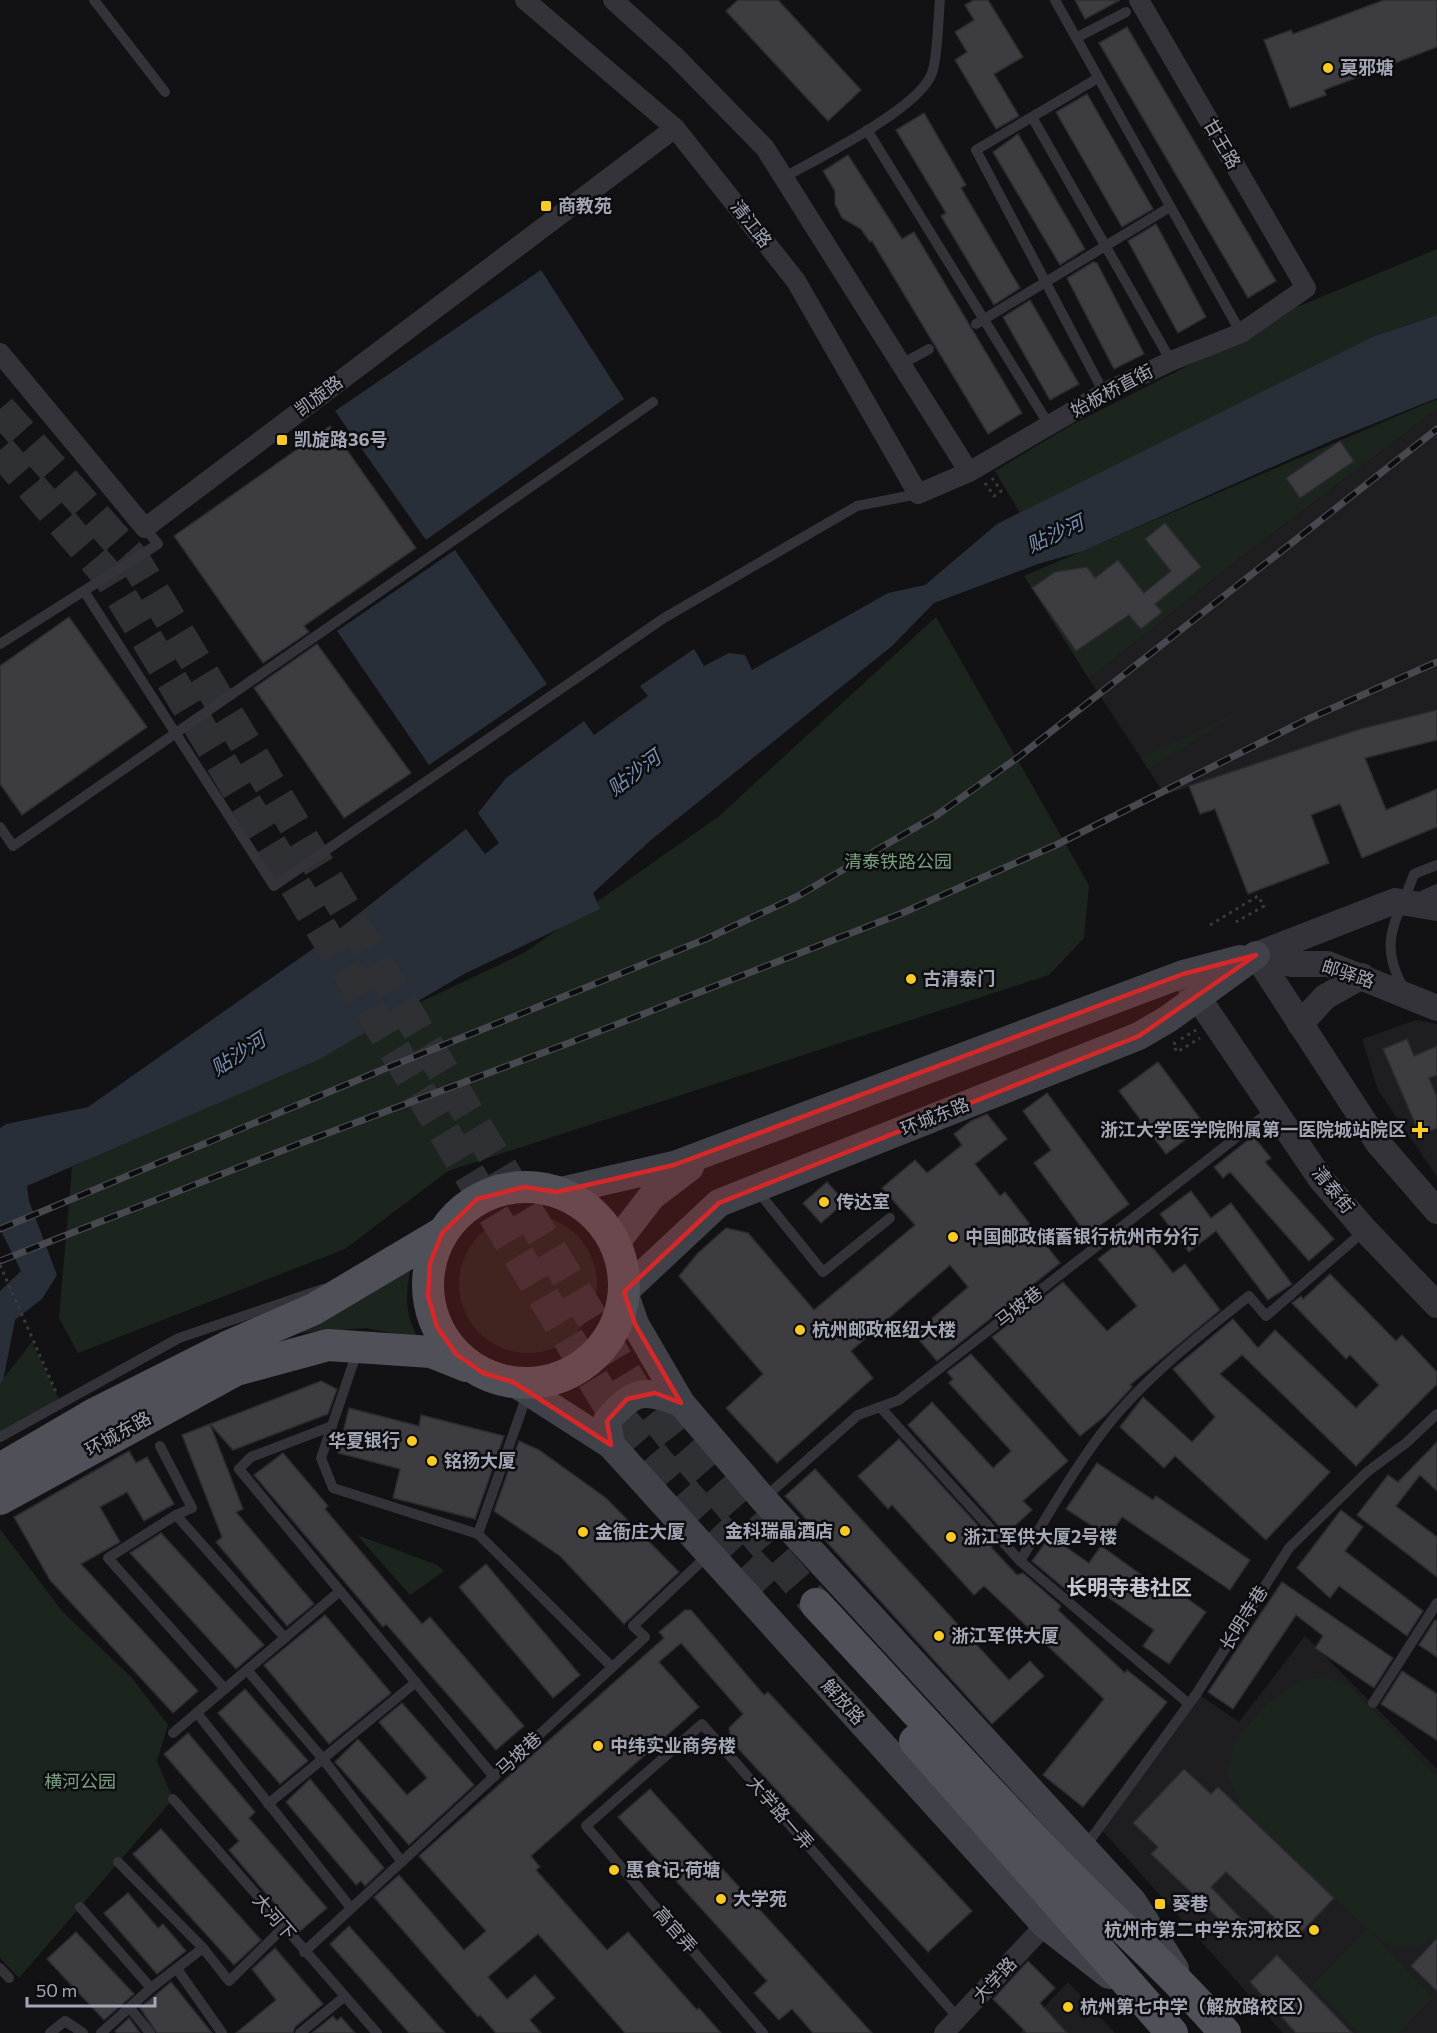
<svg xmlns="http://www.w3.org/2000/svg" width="1437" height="2033" viewBox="0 0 1437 2033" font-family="Commissioner,'Noto Sans SC',sans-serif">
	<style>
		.built { fill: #1e1e21 }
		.green { fill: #1c241e }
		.water { fill: #282f38 }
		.building { fill: #3c3c41; stroke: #2c2c30; stroke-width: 1.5 }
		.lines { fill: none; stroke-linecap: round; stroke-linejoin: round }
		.primary-tunnel { stroke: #2f3034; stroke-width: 32; stroke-dasharray: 32 16; stroke-linecap: butt }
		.path { stroke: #393a40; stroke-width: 3; stroke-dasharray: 3 4.5; stroke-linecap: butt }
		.service { stroke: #333339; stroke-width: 10 }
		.minor { stroke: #333339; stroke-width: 20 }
		.tertiary { stroke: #333339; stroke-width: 26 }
		.secondary { stroke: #414249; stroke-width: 28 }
		.primary { stroke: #4f5058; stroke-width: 32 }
		.rail-casing { stroke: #484950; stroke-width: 7 }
		.rail { stroke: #0d0d0f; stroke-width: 4.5; stroke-dasharray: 14; stroke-linecap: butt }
		.marked { fill: #d62828; fill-opacity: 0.2; stroke: #d62828; stroke-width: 4.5; stroke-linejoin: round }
		.poi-dot { fill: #f9ca24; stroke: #0d0d0f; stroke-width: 2 }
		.labels { text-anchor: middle; stroke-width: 5; stroke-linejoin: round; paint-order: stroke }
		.poi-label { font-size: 18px; font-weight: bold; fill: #a3a6b5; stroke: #0d0d0f; text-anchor: start }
		.street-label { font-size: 18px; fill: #a3a6b5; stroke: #0d0d0f }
		.park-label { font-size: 18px; fill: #79a180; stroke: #0d0d0f }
		.water-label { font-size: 20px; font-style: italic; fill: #7890b2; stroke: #0d0d0f }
		.quarter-label { font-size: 21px; font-weight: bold; fill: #c4c6d1; stroke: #0d0d0f }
	</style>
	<rect width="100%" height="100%" fill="#121214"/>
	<g class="built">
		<polygon points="1437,409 1437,711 1360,729 1165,795 1089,679 1240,558"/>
		<polygon points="1416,1020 1437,1024 1437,1177 1378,1090 1362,1039"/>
		<polygon points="1305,1636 1437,1769 1437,2033 1283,2033 1100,1828 1197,1693 1239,1722"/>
		<polygon points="1068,1982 1115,2033 1020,2033"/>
	</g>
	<g class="green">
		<polygon points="1437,249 1437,315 1372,337 1020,513 995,471 1073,424 1219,350 1280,314"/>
		<polygon points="1437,399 1437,409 1240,558 1089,679 1024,576"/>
		<polygon points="936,617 1089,885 1084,938 1049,975 448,1171 345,1249 78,1353 59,1318 72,1167 524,953 718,817"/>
		<polygon points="1242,711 1148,769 1141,758"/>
		<circle cx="528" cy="1284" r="69"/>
		<path d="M410,1268C406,1297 404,1311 418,1338L366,1328L284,1334Z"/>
		<polygon points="32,1342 60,1401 0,1439 0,1383"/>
		<polygon points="0,1529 62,1611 132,1678 168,1725 157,1761 173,1799 19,1978 0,1958"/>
		<polygon points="357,1535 437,1565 444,1571 410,1595"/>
		<polygon points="1322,1677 1348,1685 1437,1777 1437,1936 1423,1945 1393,1947 1370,1932 1433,1997 1399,2033 1359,2033 1312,1985 1367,1929 1241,1808 1227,1773 1237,1738 1265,1706 1302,1679"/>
	</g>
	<g class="water">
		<polygon points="541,270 624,399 426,540 335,411"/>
		<polygon points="1437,315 1437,398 1333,440 1083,551 1038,564 934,603 892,646 651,840 593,893 600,909 464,974 320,1059 27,1186 29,1201 57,1275 42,1299 15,1320 3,1381 0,1383 0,1291 21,1271 0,1229 0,1128 6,1124 88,1107 324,941 466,829 485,854 499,843 478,813 506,778 584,721 594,735 648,696 640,686 694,649 704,666 729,653 745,655 752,670 888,593 925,585 997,524 1372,337"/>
		<polygon points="455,550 547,684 429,765 337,631"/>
	</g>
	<g class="building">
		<polygon points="738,0 778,0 861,90 828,121 726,11"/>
		<polygon points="974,0 988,0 1023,57 994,74 1019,116 996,129 955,60 967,52 955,32 974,20 965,5"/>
		<polygon points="1075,0 1120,0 1085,19"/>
		<polygon points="1384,0 1437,0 1437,47 1324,90 1326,95 1290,108 1264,40 1291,30 1293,34"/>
		<polygon points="1127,27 1276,281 1248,298 1099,43"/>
		<polygon points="1087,94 1153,209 1122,227 1056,112"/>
		<polygon points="924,113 966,185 961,188 1020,288 994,305 941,216 946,213 896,130"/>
		<polygon points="1018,134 1085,249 1060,265 993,152"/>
		<polygon points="848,155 902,239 914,232 1022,413 988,434 872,241 870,242 861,229 842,218 835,204 835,191 823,171"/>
		<polygon points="1156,224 1206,317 1178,333 1128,241"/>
		<polygon points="1093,262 1097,263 1144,354 1114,369 1067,278"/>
		<polygon points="1030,300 1079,384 1050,400 1003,317"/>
		<polygon points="330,426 416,548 304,626 309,632 263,663 174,536"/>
		<polygon points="1340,441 1354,461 1300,498 1286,478"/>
		<polygon points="1165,523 1201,567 1155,604 1162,612 1141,629 1129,615 1076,651 1032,588 1055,572 1087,567 1095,578 1118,560 1144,593 1171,571 1145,539"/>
		<polygon points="69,617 147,727 22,815 0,784 0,666"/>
		<polygon points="317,644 411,773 344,818 254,688"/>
		<polygon points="1437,710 1437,740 1365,758 1386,810 1437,789 1437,827 1362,858 1340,804 1311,815 1329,863 1248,894 1215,809 1200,814 1189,786 1360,729"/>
		<polygon points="1407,1039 1414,1056 1437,1046 1437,1075 1429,1078 1437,1097 1437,1128 1420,1135 1383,1049"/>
		<polygon points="1158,1062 1205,1125 1166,1154 1119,1091"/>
		<polygon points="1047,1093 1129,1204 1087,1235 1034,1163 1051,1150 1023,1111"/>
		<polygon points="987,1114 1007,1139 975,1164 1000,1196 1005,1192 1060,1263 937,1361 914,1334 968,1287 950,1265 851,1351 873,1378 777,1463 726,1408 763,1374 679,1276 698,1253 726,1228 748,1233 814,1310 915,1225 882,1188 915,1160 927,1173 962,1145 954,1134 971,1121"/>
		<polygon points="1253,1136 1271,1158 1265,1162 1334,1239 1309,1261 1230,1172 1223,1178 1214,1167"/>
		<polygon points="827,1182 845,1202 821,1223 803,1203"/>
		<polygon points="1191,1191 1211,1218 1231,1203 1292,1284 1268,1300 1216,1231 1189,1252 1160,1214"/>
		<polygon points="1137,1228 1173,1273 1185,1264 1220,1310 1130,1385 1132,1387 1106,1415 1080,1436 992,1337 1063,1282 1107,1331 1137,1306 1098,1259"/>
		<polygon points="1330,1274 1396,1341 1402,1335 1437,1372 1437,1384 1356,1466 1242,1355 1220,1374 1330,1472 1266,1540 1175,1456 1164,1468 1120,1427 1143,1397 1192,1442 1215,1417 1173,1369 1233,1319 1258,1348 1275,1330 1356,1408 1379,1385 1350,1355 1346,1359 1292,1303 1301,1296 1303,1299"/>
		<polygon points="971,1354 1068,1461 1023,1501 1032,1510 1006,1534 908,1425 932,1402 993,1468 1011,1451 949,1383 953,1379 947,1372"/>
		<polygon points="321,1381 337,1389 328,1414 233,1450 210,1424"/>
		<polygon points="349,1408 419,1426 421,1415 504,1436 475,1519 393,1498 400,1469 338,1453"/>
		<polygon points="210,1424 243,1509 236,1512 314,1604 287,1626 216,1542 222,1537 182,1435"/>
		<polygon points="899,1439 995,1544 991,1547 1017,1575 1023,1573 1061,1606 1058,1610 1125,1673 1127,1670 1167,1702 1083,1807 1043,1775 1104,1699 984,1586 974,1595 892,1505 888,1509 858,1476"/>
		<polygon points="519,1441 539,1450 606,1498 679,1572 624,1624 560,1556 494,1511"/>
		<polygon points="1437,1442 1437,1491 1420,1475 1396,1506 1437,1537 1437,1577 1357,1515 1388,1475 1398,1482"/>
		<polygon points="129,1451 136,1463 147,1457 174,1504 144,1521 127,1492 100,1507 120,1542 81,1564 198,1691 173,1713 50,1580 14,1517"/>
		<polygon points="283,1453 328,1506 325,1509 422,1624 430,1617 524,1726 496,1750 386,1624 383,1627 254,1475"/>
		<polygon points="1097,1463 1153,1500 1156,1496 1250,1560 1230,1590 1122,1517 1109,1537 1066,1509"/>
		<polygon points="815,1469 1009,1680 1030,1661 1044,1676 992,1724 785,1496"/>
		<polygon points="1341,1510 1363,1527 1345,1551 1423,1611 1407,1636 1339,1586 1330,1598 1297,1568"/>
		<polygon points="161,1533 264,1645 236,1669 130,1553"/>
		<polygon points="1050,1536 1089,1563 1101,1546 1174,1598 1178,1592 1206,1612 1169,1664 1143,1646 1154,1630 1081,1578 1070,1593 1032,1561"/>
		<polygon points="486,1564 580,1675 553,1698 459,1587"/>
		<polygon points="1282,1582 1393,1658 1374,1688 1315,1648 1323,1636 1296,1615 1233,1709 1208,1692"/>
		<polygon points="685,1610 691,1610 764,1695 768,1692 972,1911 928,1952 731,1741 729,1728 743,1714 681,1643 659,1662 699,1707 531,1856 540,1867 536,1870 607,1950 628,1932 697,2010 699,2008 721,2033 625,2033 538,1934 488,1977 507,1999 535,1975 555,1998 530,2020 541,2033 496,2033 480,2015 478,2017 374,1897 399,1875 464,1950 486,1931 419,1856 664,1638 659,1632"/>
		<polygon points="325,1615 391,1693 329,1744 264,1665"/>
		<polygon points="1435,1620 1437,1621 1437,1657 1419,1645"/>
		<polygon points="1402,1671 1437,1694 1437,1740 1381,1704"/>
		<polygon points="245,1689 308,1761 280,1784 218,1713"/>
		<polygon points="402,1703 474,1785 409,1845 335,1762 358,1739 407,1795 427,1778 379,1722"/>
		<polygon points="188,1733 255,1812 249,1818 327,1908 299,1932 229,1850 239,1841 164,1754"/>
		<polygon points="1184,1769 1211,1794 1218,1787 1334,1898 1296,1938 1226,1872 1211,1887 1249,1927 1238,1937 1151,1854 1158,1847 1133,1823"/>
		<polygon points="310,1779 384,1868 365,1886 361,1881 356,1885 286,1802"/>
		<polygon points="650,1789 872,2033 813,2033 792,2009 779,2020 754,1993 767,1981 618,1817"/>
		<polygon points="161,1829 261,1940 234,1965 133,1854"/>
		<polygon points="128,1893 158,1928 163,1924 186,1951 157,1974 104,1913"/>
		<polygon points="349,1926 445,2033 409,2033 330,1944"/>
		<polygon points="76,1932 134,1994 104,2020 47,1959"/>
		<polygon points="1437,1938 1437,1991 1411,1966"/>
		<polygon points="275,1948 323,2004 295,2027 293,2033 236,2033 276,2000 252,1969"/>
		<polygon points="1277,1955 1352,2033 1296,2033 1250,1982"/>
		<polygon points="1028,1961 1055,1988 1040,2003 1067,2033 1027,2033 993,1999"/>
		<polygon points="171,1982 212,2033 157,2033 140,2008"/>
		<polygon points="333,2016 337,2021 341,2017 355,2033 312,2033"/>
		<polygon points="129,2018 140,2033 117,2033 115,2031"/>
	</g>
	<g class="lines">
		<g class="primary-tunnel">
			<polyline points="0,409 135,561 636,1391 681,1449 816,1604"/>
			<polyline points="0,450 110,578 608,1404 695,1504 775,1589"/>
		</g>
		<g class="path">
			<polyline points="985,483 994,496 1001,491 992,478"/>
			<polyline points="1210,925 1258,896 1264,906 1236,922"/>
			<polyline points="1181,1039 1196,1030"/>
			<polyline points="1176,1043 1173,1044 1177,1052 1200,1038"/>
			<polyline points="0,1265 56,1392"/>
		</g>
		<g class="service">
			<polyline points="94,0 165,92"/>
			<polyline points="1055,0 1241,333"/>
			<polyline points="1076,38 1126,12"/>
			<polyline points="1098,78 976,150 1104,393"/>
			<polyline points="1032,117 1171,361"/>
			<polyline points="867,130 1049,425"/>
			<path d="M783,178C818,158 919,109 932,73C938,56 938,19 940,0"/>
			<polyline points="976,324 1170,207"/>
			<polyline points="900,365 929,349"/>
			<polyline points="84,591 274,886 664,618 857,506 918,494"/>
			<polyline points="0,644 158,544 145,528"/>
			<polyline points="0,827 13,846 653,402"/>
			<polyline points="1415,899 1437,889"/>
			<path d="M1405,991C1376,941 1397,922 1414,874L1437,865"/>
			<polyline points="756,1189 823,1272 890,1218"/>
			<polyline points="358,1349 321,1458 333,1488 478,1534 612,1667"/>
			<polyline points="880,1407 1020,1561 1189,1704"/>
			<polyline points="332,1426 251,1457 239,1469 494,1777"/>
			<polyline points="0,1437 179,1338 323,1289"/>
			<polyline points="160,1446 192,1508 176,1515"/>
			<polyline points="763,1499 858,1415 899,1400 1273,1109"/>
			<polyline points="478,1534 528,1392"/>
			<path d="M1020,1561C1050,1512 1079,1459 1116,1415C1155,1370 1202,1333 1249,1296L1266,1316L1364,1231"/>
			<polyline points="247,1670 323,1759 402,1862"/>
			<polyline points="225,1689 108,1558 176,1515 285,1638"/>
			<polyline points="1373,1703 1437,1603"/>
			<polyline points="197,1713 351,1908"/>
			<polyline points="173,1733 340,1591"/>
			<polyline points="173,1799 377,2033"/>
			<polyline points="268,1804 416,1682"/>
			<polyline points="1085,1847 1197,1693 1289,1548 1367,1472 1406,1443 1437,1414"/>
			<polyline points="118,1862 203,1948"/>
			<polyline points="80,1907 151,1988"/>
			<polyline points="304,1952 645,1637 633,1626 709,1554"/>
			<polyline points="0,1968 9,1978"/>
			<polyline points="177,1969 222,2033"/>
			<polyline points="130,2008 150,2033"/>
			<polyline points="50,2033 65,2021 83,2033"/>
			<polyline points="101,2033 151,1988 203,1948 229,1981 283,1928"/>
			<polyline points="300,2033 344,1997"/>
			<polyline points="763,2033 586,1826 702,1724 959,2019"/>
		</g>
		<g class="minor">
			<polyline points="525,0 675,128 796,281 918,494 969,472 1104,393 1171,361 1241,333 1306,288 1139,0"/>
			<polyline points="613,0 675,56 765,148 969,472"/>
			<polyline points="0,353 145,528 675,128"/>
			<polyline points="944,2033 1045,1925"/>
		</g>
		<g class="tertiary">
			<polyline points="1256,955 1378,1143 1437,1211"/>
			<polyline points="1256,955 1395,901 1437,908"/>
			<polyline points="1256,955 1291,964 1328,964 1437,1008"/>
			<polyline points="1186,980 1320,1178 1365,1230 1437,1305"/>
			<polyline points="1300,1024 1325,997 1362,976"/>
		</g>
		<g class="secondary">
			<polyline points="557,1192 674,1165 1183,974 1240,959"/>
			<polyline points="615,1244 652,1196 690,1167"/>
			<polyline points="513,1382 611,1445 1045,1925 1109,1975"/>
			<path d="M611,1445L607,1421C634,1390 642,1388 681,1403"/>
			<polyline points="1175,1969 1133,1902 763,1499 681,1403 635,1324 624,1292 719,1203 1139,1036 1168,1019 1256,955"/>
		</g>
		<g class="primary">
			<circle cx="526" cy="1285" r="98"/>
			<polyline points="0,1469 94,1414 227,1347 314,1309 442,1233"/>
			<polyline points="0,1499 236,1370 328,1345 431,1352 466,1366"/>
			<path d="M816,1604C899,1693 980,1783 1065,1871C1118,1925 1176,1976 1225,2033"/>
			<polyline points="915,1741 1172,2033"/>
		</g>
		<g class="rail-casing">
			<g id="rail">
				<polyline points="0,1229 384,1069 706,939 796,897 937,815 1020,756 1437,429"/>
				<polyline points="0,1261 304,1142 569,1043 900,914 1056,845 1308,719 1437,662"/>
			</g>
		</g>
		<use href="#rail" class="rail"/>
	</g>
	<path class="marked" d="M1256,955L1139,1036L719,1203L624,1292L635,1324L681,1403L655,1393L627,1399L607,1421L611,1445L513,1382L483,1373L456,1354L437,1327L428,1296L430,1263L442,1233L477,1199L524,1187L557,1192L674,1165L1183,974Z"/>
	<g class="poi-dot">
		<circle cx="1328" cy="68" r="6"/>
		<rect x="540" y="200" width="12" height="12" rx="3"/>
		<rect x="276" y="434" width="12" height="12" rx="3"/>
		<circle cx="911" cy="979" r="6"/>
		<path d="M1417 1121h6v6h6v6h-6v6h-6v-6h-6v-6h6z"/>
		<circle cx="824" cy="1202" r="6"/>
		<circle cx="953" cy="1237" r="6"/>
		<circle cx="800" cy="1330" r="6"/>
		<circle cx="412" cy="1441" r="6"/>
		<circle cx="432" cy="1461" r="6"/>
		<circle cx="845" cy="1531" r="6"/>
		<circle cx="583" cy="1532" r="6"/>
		<circle cx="951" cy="1537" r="6"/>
		<circle cx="939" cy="1636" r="6"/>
		<circle cx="598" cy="1746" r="6"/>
		<circle cx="614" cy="1870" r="6"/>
		<circle cx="721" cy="1899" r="6"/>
		<rect x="1154" y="1898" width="12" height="12" rx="3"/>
		<circle cx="1314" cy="1930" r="6"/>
		<circle cx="1068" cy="2007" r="6"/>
	</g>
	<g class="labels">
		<g class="poi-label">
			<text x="1340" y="74">莫邪塘</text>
			<text x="558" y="212">商教苑</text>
			<text x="294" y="446">凯旋路36号</text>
			<text x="923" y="985">古清泰门</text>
			<text x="1406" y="1136" text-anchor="end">浙江大学医学院附属第一医院城站院区</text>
			<text x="836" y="1208">传达室</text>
			<text x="965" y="1243">中国邮政储蓄银行杭州市分行</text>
			<text x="812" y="1336">杭州邮政枢纽大楼</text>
			<text x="400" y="1447" text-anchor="end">华夏银行</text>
			<text x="444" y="1467">铭扬大厦</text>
			<text x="833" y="1537" text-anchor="end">金科瑞晶酒店</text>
			<text x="595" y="1538">金衙庄大厦</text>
			<text x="963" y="1543">浙江军供大厦2号楼</text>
			<text x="951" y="1642">浙江军供大厦</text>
			<text x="610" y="1752">中纬实业商务楼</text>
			<text x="626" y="1876">惠食记·荷塘</text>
			<text x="733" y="1905">大学苑</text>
			<text x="1172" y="1910">葵巷</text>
			<text x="1302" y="1936" text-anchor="end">杭州市第二中学东河校区</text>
			<text x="1080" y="2013">杭州第七中学（解放路校区）</text>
		</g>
		<g class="street-label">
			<text transform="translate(1222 144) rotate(60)" y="6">甘王路</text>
			<text transform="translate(751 224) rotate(52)" y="6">清江路</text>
			<text transform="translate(1112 391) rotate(-28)" y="6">始板桥直街</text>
			<text transform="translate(319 396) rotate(-37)" y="6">凯旋路</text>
			<text transform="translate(1348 974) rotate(18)" y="6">邮驿路</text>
			<text transform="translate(935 1117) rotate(-22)" y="6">环城东路</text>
			<text transform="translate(1333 1190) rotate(51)" y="6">清泰街</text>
			<text transform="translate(1019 1307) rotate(-38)" y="6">马坡巷</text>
			<text transform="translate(118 1434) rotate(-29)" y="6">环城东路</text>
			<text transform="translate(1244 1618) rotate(-58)" y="6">长明寺巷</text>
			<text transform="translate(843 1702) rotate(48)" y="6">解放路</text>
			<text transform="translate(519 1754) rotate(-43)" y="6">马坡巷</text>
			<text transform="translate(780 1813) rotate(49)" y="6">大学路一弄</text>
			<text transform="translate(274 1917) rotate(49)" y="6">大河下</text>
			<text transform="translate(675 1930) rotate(49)" y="6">高官弄</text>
			<text transform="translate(995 1980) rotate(-47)" y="6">大学路</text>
		</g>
		<g class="park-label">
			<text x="898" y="868">清泰铁路公园</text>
			<text x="80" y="1788">横河公园</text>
		</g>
		<g class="water-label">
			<text transform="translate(1055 534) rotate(-25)" y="7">贴沙河</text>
			<text transform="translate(634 773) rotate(-37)" y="7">贴沙河</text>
			<text transform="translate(238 1054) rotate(-33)" y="7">贴沙河</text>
		</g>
		<g class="quarter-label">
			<text x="1129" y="1595">长明寺巷社区</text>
		</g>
	</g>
	<path d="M27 1997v9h128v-9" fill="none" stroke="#a3a6b5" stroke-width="3"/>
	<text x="36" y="1997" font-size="18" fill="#a3a6b5" stroke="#0d0d0f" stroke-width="4.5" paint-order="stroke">50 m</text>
</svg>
